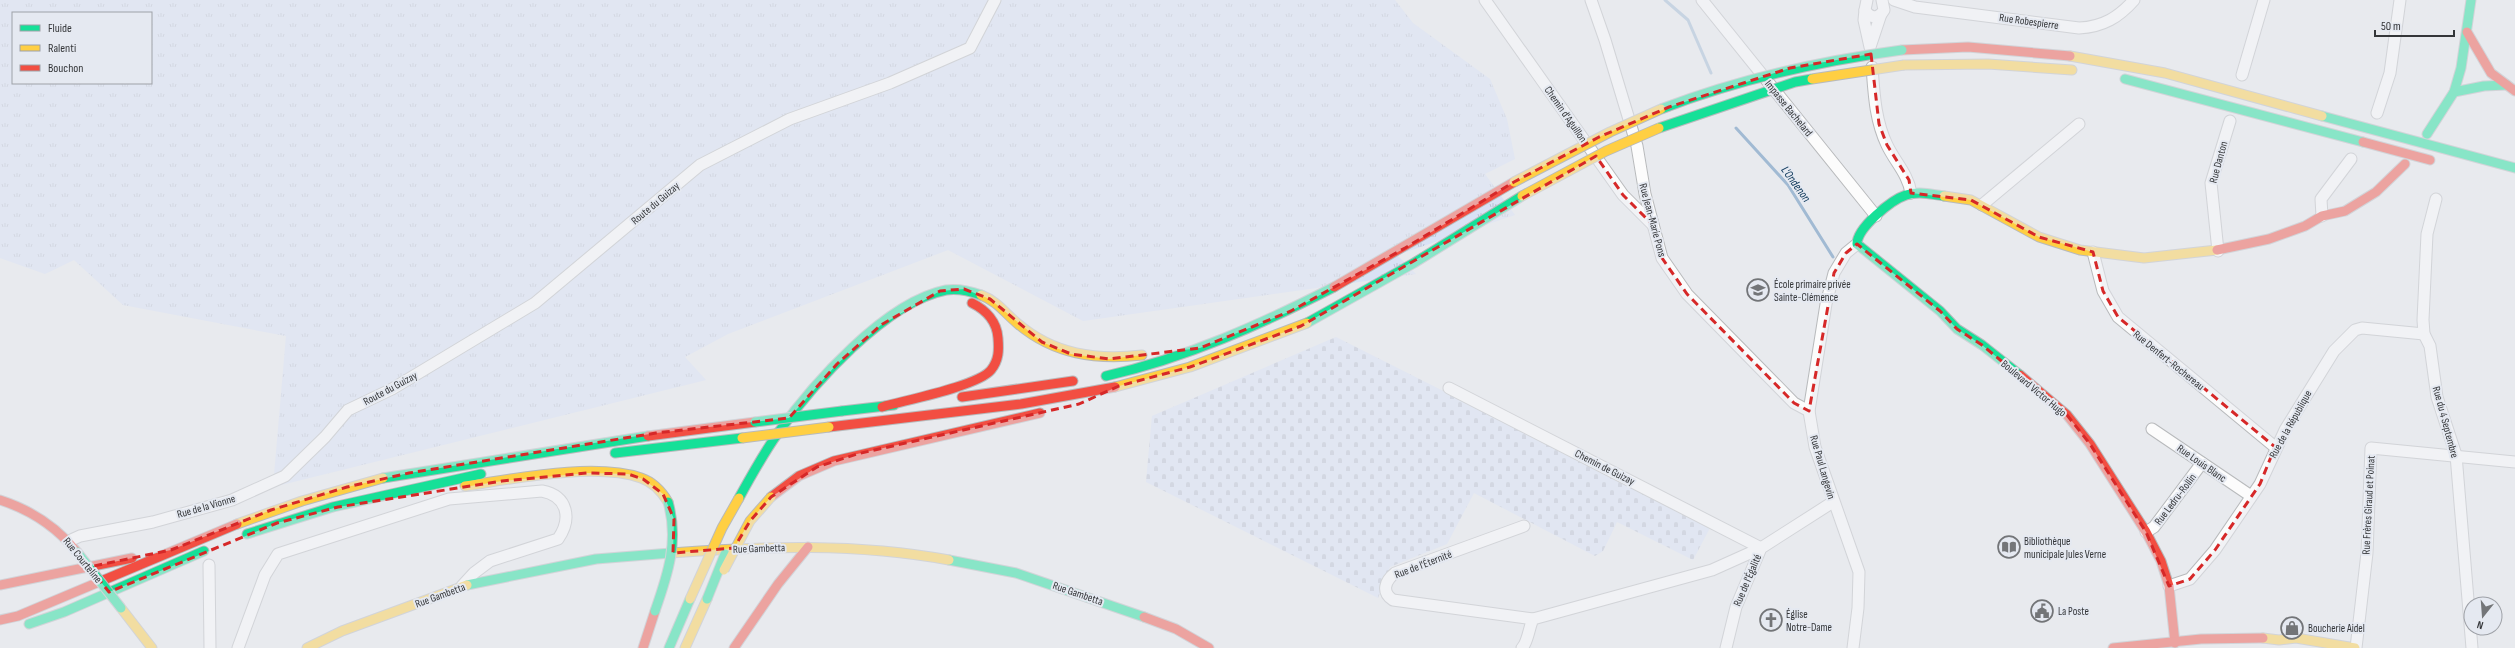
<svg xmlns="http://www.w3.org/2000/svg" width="2515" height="648" viewBox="0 0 2515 648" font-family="'Sofia Sans Condensed',sans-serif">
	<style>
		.grass { fill: url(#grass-tufts); fill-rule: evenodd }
		.cemetery { fill: url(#cemetery-stones) }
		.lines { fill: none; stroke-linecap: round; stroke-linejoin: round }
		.stream { stroke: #a1bad3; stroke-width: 3 }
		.street-casing { stroke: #b8babc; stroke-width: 13 }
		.fast-casing { stroke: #b8babc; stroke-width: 11 }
		.slow-casing { stroke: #b8babc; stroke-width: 11 }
		.jam-casing { stroke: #b8babc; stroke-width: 11 }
		.street { stroke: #fcfcfc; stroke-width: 11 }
		.fast { stroke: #16e098; stroke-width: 9 }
		.slow { stroke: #ffcf43; stroke-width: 9 }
		.jam { stroke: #f24e42; stroke-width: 9 }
		.fast-bridge-casing { stroke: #b8babc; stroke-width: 11; stroke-linecap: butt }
		.slow-bridge-casing { stroke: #b8babc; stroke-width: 11; stroke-linecap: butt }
		.fast-bridge { stroke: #16e098; stroke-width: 9 }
		.slow-bridge { stroke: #ffcf43; stroke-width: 9 }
		.marked { fill: none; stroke: #d62828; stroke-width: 3; stroke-dasharray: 8 5; stroke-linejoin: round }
		.labels { text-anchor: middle; stroke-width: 4; stroke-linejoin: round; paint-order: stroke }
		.street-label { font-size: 11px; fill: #343639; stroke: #e5e9f1 }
		.poi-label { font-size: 11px; fill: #343639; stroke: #e5e9f1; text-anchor: start }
		.water-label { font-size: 12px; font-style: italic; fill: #083355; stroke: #e5e9f1 }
	</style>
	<defs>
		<pattern id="grass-tufts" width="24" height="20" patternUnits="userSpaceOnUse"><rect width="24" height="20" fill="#d9e2f5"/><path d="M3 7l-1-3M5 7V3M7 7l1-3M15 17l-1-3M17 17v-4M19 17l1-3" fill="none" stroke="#bbc2d3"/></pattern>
		<pattern id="cemetery-stones" width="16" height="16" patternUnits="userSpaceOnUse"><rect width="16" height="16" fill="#d9e2f5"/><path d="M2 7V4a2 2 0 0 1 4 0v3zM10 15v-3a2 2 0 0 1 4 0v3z" fill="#bbc2d3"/></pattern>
	</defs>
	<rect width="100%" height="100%" fill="#e8eaee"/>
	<path class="grass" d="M0,0H1395L1413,23L1490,79L1507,119L1515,159L1485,174L1515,215L1397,255L1416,274L1083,321L948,250L728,334L685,357L706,380L273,487L286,336L123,305L74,260L45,274L0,258ZM13,13H151V83H13Z"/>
	<polygon class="cemetery" points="1336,337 1711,526 1693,560 1617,522 1603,551 1595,556 1474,493 1447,544 1390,567 1378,598 1146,482 1152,416"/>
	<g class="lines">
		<g class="stream">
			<polyline points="1665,0 1688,20 1711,73"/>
			<polyline points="1736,128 1788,185 1833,257"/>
		</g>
		<g class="street-casing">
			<g id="street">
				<polyline points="1485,0 1623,195 1652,224"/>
				<polyline points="1591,0 1605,40 1637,146 1645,194 1662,258 1687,294 1794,403 1809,411"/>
				<polyline points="1702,0 1876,216"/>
				<path d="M1867,0L1865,10C1870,19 1879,19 1884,10L1882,0"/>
				<path d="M1894,0L1915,7L2079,28C2103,27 2119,17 2134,0"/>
				<polyline points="1865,10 1864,20 1870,47 1881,14"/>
				<path d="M1872,67C1874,93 1875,120 1887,145C1895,162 1908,174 1911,193"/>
				<polyline points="2242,75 2264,0"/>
				<polyline points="2377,113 2390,73 2400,0"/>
				<polyline points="2436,199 2427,234 2423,320 2424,334 2430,346 2437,397 2456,455 2472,648"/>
				<polyline points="1982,205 2079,124"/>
				<polyline points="2322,216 2321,199 2351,159"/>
				<polyline points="2218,251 2211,183 2230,121"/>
				<polyline points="2093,252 2103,291 2118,317 2275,447"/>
				<polyline points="1449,388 1761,548"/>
				<polyline points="2152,429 2251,496"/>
				<path d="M1524,526L1395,573C1385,581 1381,592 1393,600L1533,619"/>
				<polyline points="2146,532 2154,527 2202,463"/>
				<polyline points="69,541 80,536 153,522 232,500 285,476 325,437 348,410 392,389 535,303 700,165 790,119 890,83 970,48 995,0"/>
				<polyline points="209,565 210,648"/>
				<polyline points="2169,586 2190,579 2215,550 2260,484 2285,430 2334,351 2355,330 2362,328 2424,334"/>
				<path d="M238,648L265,575L278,554L449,499L542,491C568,496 572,519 558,539L490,561L474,573L462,586"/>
				<path d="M1522,648C1528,642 1529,627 1533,619L1712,570L1761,548"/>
				<polyline points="1726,648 1736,607 1761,548 1833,502"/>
				<polyline points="1853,648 1858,608 1859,572 1815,447 1809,411 1826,304 1834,273 1846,253 1857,244"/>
				<polyline points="2356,648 2367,553 2371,448 2515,462"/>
			</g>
		</g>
		<g class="fast-casing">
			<g id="fast">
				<polyline points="2125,79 2363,142"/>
				<polyline points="2454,92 2484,86 2507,85"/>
				<polyline points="2322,116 2515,168"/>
				<polyline points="2427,134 2454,92 2461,68 2471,0"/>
				<path d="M1944,196C1932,194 1918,191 1906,195C1891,200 1857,228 1857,244L1940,311L1957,329L1982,345L2020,375"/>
				<polyline points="1307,323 1414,263 1522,196"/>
				<path d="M1106,376C1186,358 1262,324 1334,287"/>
				<polyline points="842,411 894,405"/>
				<polyline points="615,453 742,438"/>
				<polyline points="383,478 648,436"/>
				<path d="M739,498C751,476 763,454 778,433C812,385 885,302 946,290C958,288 970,291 981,295"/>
				<polyline points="247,534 333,507 481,474"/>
				<polyline points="949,560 1016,573 1144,617"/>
				<polyline points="467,585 596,559 671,553"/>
				<polyline points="29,624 64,612 204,551"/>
				<polyline points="669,648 690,599"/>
			</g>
		</g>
		<g class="slow-casing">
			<g id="slow">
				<polyline points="2070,56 2165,73 2322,116"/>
				<polyline points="1904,65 1988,64 2072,70"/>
				<polyline points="1944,196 1971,200 2039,237 2080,250 2144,258 2217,250"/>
				<path d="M981,295C997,301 1005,313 1017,323C1054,355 1096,360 1142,355"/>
				<polyline points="1115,387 1190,367 1307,323"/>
				<path d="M465,486C513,479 595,462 641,478C653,482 662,492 668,502"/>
				<polyline points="237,524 302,501 383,478"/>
				<path d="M671,553C764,546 857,543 949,560"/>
				<polyline points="121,608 152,648"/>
				<polyline points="2263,638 2279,640 2296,638 2355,648"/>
				<polyline points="307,648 342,631 467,585"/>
				<polyline points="685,648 707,599"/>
			</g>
		</g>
		<g class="jam-casing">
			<g id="jam">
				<polyline points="2467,32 2491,73 2515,91"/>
				<polyline points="1902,50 1968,47 2070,56"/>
				<polyline points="2363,142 2430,160"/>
				<polyline points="2217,250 2269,239 2305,226 2322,216 2345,211 2376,192 2405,164"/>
				<polyline points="1334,287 1514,182"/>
				<polyline points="2020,375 2067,415 2090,444 2146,532 2161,561 2169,586 2175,643"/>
				<polyline points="962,397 1073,381"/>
				<path d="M882,407C906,400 978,386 991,370C999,360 999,350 998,338C997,322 986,310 972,303"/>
				<polyline points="829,427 1021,404 1115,387"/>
				<polyline points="648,436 755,422"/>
				<polyline points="771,497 799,476 834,461 1040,413"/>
				<path d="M0,500C31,510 56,526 77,552"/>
				<polyline points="0,585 132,558"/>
				<polyline points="1144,617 1176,629 1209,648"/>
				<polyline points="0,620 18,616 237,524"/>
				<polyline points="643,648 655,611"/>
				<polyline points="734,648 778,584 808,547"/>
				<polyline points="2113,648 2201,639 2263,638"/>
			</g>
		</g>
		<use href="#street" class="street"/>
		<use href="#fast" class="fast"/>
		<use href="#slow" class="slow"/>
		<use href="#jam" class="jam"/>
		<g class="fast-bridge-casing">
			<g id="fast-bridge">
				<path d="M1661,109C1739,79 1820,61 1902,50"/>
				<polyline points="1659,128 1795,82 1812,79"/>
				<polyline points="755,422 842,411"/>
				<polyline points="77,552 121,608"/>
				<polyline points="707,599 725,554"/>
				<path d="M655,611C668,574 679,541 668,502"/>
			</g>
		</g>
		<g class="slow-bridge-casing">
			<g id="slow-bridge">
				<polyline points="1812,79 1904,65"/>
				<polyline points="1514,182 1610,132 1661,109"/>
				<polyline points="1522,196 1606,151 1659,128"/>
				<polyline points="742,438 829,427"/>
				<polyline points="724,570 750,521 771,497"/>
				<polyline points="690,599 722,528 739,498"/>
			</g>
		</g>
		<use href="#fast-bridge" class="fast-bridge"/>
		<use href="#slow-bridge" class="slow-bridge"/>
	</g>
	<path d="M0 0H2515V648H0ZM1871,54L1879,124L1887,145L1909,180L1911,193L1971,200L2039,237L2093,252L2103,291L2118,317L2275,447L2260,484L2215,550L2190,579L2169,586L2146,532L2090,444L2067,415L1982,345L1957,329L1940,311L1857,244L1846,253L1834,273L1809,411L1794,403L1687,294L1662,258L1652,224L1623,195L1596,156L1301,326L1190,367L1119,386L1079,404L857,454L817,467L771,497L750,521L734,548L673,553L674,519L663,494L643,479L628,474L587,473L502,481L338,507L277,523L109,592L89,567L171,550L271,510L347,487L409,473L656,433L789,418L837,364L881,325L940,291L964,289L990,299L1042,342L1071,354L1109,359L1200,348L1291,311L1405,248L1514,182L1599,137L1669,107L1790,68Z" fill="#e8eaee" fill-opacity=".55" fill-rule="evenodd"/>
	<path class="marked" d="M1871,54L1879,124L1887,145L1909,180L1911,193L1971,200L2039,237L2093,252L2103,291L2118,317L2275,447L2260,484L2215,550L2190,579L2169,586L2146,532L2090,444L2067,415L1982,345L1957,329L1940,311L1857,244L1846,253L1834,273L1809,411L1794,403L1687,294L1662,258L1652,224L1623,195L1596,156L1301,326L1190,367L1119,386L1079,404L857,454L817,467L771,497L750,521L734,548L673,553L674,519L663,494L643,479L628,474L587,473L502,481L338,507L277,523L109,592L89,567L171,550L271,510L347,487L409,473L656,433L789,418L837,364L881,325L940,291L964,289L990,299L1042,342L1071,354L1109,359L1200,348L1291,311L1405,248L1514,182L1599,137L1669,107L1790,68Z"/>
	<defs>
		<g id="school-ring" transform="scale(1.15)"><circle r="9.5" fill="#e5e9f1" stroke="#737578" stroke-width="1.5"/><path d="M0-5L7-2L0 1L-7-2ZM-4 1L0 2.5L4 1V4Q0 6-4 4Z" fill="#737578"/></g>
		<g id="library-ring" transform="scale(1.15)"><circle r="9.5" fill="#e5e9f1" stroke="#737578" stroke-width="1.5"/><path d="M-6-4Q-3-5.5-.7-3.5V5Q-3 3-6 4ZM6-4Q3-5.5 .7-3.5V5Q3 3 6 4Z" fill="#737578"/></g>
		<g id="civic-ring" transform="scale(1.15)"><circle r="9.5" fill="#e5e9f1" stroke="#737578" stroke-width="1.5"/><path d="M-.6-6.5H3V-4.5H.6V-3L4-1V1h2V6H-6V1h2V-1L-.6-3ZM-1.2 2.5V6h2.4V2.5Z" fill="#737578"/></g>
		<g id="church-ring" transform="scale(1.15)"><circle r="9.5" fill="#e5e9f1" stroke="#737578" stroke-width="1.5"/><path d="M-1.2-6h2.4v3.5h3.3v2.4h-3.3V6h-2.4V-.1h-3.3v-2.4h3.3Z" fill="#737578"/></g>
		<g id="shop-ring" transform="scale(1.15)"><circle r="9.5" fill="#e5e9f1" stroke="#737578" stroke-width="1.5"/><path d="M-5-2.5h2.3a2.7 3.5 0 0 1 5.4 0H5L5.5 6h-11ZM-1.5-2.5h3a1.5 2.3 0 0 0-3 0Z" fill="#737578"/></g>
	</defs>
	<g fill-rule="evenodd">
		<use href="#school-ring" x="1758" y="290"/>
		<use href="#library-ring" x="2009" y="547"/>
		<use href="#civic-ring" x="2042" y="611"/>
		<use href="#church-ring" x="1771" y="620"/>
		<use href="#shop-ring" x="2292" y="628"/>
	</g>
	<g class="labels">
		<g class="street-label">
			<text transform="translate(2029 21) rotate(8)" y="4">Rue Robespierre</text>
			<text transform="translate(1789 108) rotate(51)" y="4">Impasse Bachelard</text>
			<text transform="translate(1566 114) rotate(55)" y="4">Chemin d'Aguillon</text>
			<text transform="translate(2218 162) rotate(-75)" y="4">Rue Danton</text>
			<text transform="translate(655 203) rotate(-40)" y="4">Route du Guizay</text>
			<text transform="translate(1653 220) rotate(75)" y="4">Rue Jean-Marie Pons</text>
			<text transform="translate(2169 360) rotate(39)" y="4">Rue Denfert-Rochereau</text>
			<text transform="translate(390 388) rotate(-28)" y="4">Route du Guizay</text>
			<text transform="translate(2034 388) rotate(40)" y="4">Boulevard Victor Hugo</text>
			<text transform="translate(2446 422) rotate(75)" y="4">Rue du 4 Septembre</text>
			<text transform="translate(2290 424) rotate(-61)" y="4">Rue de la République</text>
			<text transform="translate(2202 463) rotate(35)" y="4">Rue Louis Blanc</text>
			<text transform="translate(1605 467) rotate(27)" y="4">Chemin de Guizay</text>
			<text transform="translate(1823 467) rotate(74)" y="4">Rue Paul Langevin</text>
			<text transform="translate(2175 499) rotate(-53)" y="4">Rue Ledru-Rollin</text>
			<text transform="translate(2368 505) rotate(-87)" y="4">Rue Frères Giraud et Poinat</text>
			<text transform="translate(206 506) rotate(-16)" y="4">Rue de la Vionne</text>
			<text transform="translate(759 548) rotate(-2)" y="4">Rue Gambetta</text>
			<text transform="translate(83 560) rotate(51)" y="4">Rue Courteline</text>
			<text transform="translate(1423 564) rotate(-21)" y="4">Rue de l'Éternité</text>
			<text transform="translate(1747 580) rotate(-67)" y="4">Rue de l'Égalité</text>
			<text transform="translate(1078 593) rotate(19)" y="4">Rue Gambetta</text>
			<text transform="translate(440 595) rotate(-20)" y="4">Rue Gambetta</text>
		</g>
		<g class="poi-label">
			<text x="1774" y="288">École primaire privée<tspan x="1774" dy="13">Sainte-Clémence</tspan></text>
			<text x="2024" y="545">Bibliothèque<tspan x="2024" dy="13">municipale Jules Verne</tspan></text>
			<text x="2058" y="615">La Poste</text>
			<text x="1786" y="618">Église<tspan x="1786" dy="13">Notre-Dame</tspan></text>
			<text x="2308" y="632">Boucherie Aidel</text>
		</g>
		<g class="water-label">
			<text transform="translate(1796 184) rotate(54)" y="4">L'Ondenon</text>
		</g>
	</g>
	<rect x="12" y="12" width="140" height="72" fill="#e5e9f1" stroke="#9ea1a7"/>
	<rect x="20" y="25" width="20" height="6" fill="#16e098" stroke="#9ea1a7"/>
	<text x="48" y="32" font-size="12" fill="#343639">Fluide</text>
	<rect x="20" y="45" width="20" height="6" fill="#ffcf43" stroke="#9ea1a7"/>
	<text x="48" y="52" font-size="12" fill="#343639">Ralenti</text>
	<rect x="20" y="65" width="20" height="6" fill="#f24e42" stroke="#9ea1a7"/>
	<text x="48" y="72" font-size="12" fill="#343639">Bouchon</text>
	<g transform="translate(2483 616) rotate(197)"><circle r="19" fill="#e5e9f1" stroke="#9ea1a7"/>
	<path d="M0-3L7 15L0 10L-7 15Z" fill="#737578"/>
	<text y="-6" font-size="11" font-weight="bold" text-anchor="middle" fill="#343639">N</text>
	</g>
	<path d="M2375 30v6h79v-6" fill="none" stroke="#343639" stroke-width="2"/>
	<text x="2381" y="30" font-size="12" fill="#343639" stroke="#e5e9f1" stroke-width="3" paint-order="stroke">50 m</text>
</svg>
